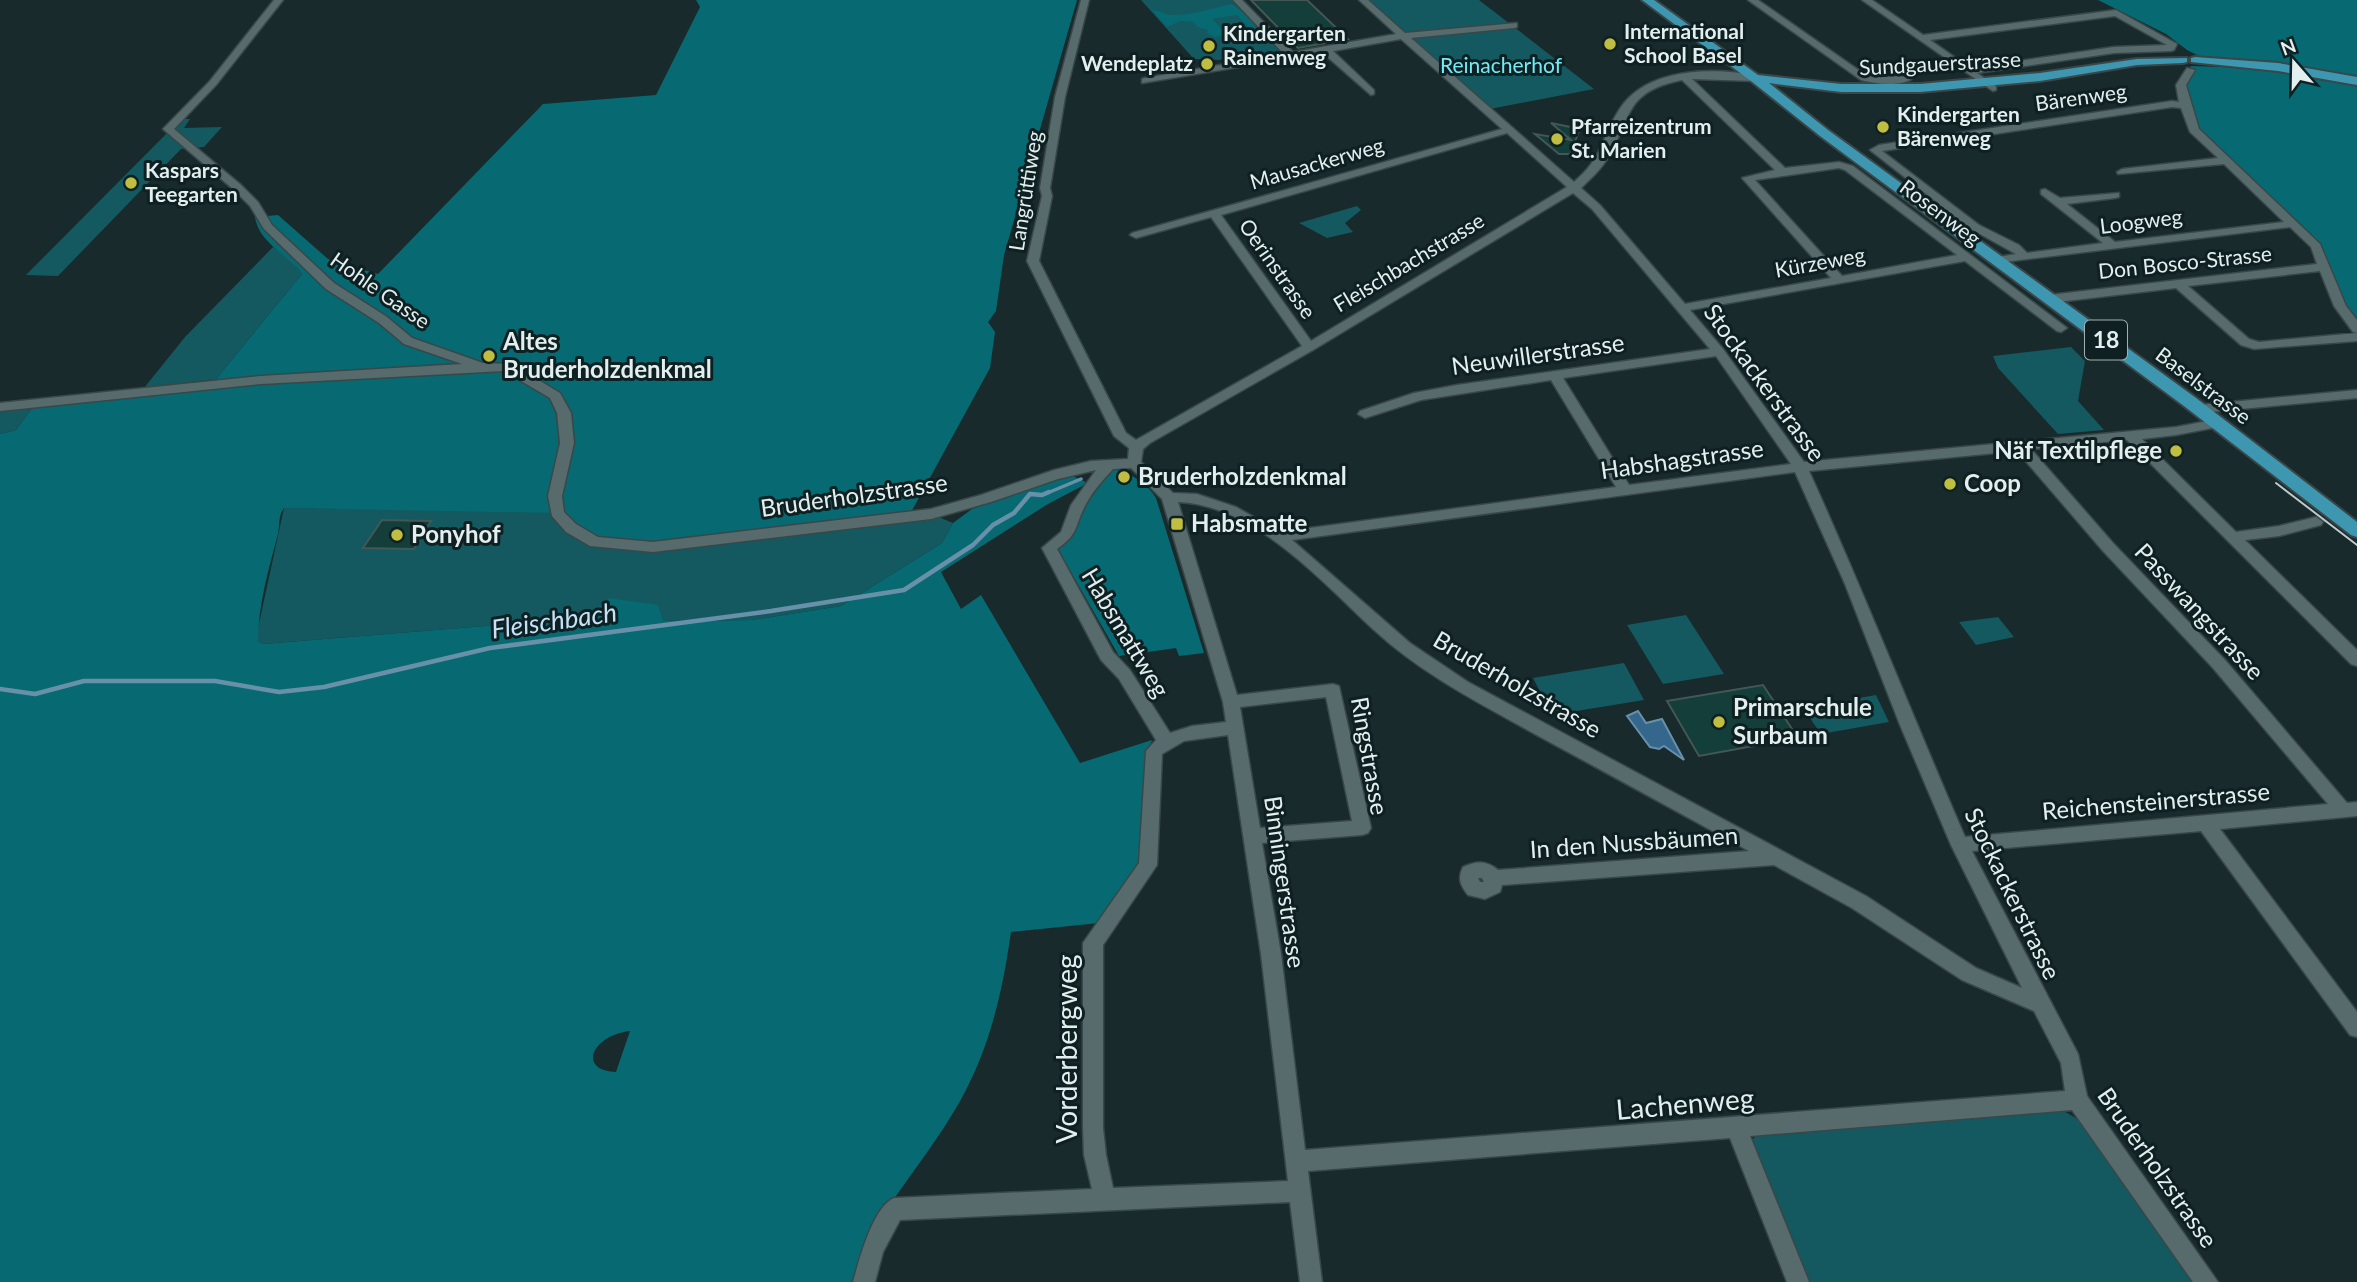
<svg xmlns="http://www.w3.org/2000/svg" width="2357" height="1282" viewBox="0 0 2357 1282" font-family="Lato,sans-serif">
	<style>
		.green { fill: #14595f }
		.forest { fill: #076971; fill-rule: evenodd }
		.water { fill: #34678b; stroke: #6890a9; stroke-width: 2 }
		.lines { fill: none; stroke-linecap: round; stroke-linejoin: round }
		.stream-far1 { stroke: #6890a9; stroke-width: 3.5 }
		.stream { stroke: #6890a9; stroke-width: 4.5 }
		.building { fill: #133e39; stroke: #445754; stroke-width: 2 }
		.minor-casing { stroke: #394749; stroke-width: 3 }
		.major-casing { stroke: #394749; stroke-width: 4 }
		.minor { fill: #586b6c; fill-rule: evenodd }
		.major { fill: #3e97b0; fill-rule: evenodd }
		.tram { stroke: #becbcc; stroke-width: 2 }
		.poi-dot { fill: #bfbe41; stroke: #0f2022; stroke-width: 2.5 }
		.labels { text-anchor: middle; stroke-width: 6; stroke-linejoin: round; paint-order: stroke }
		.far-poi-label { font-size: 21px; font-weight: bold; fill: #e3eeef; stroke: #0f2022; text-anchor: start }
		.far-street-label { font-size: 21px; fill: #e3eeef; stroke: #0f2022 }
		.far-park-label { font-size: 21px; fill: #72ebf7; stroke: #0f2022 }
		.shield { fill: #0f2022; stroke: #a3b0b2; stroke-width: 2 }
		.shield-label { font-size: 23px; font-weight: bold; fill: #e3eeef }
		.poi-label { font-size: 24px; font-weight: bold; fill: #e3eeef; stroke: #0f2022; text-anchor: start }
		.street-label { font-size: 24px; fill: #e3eeef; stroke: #0f2022 }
		.water-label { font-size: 26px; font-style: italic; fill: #c4e1f8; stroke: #0f2022 }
		.near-street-label { font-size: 28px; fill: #e3eeef; stroke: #0f2022 }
	</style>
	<rect width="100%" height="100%" fill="#182a2b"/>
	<g class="green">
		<polygon points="1141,0 1235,0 1285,52 1247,59 1243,56 1219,60 1194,59"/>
		<polygon points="1369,0 1479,0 1594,89 1490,109"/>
		<polygon points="181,119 190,119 184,128 222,127 204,147 181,149 58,276 26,275"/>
		<polygon points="1357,206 1361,210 1345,223 1353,232 1327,238 1299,223"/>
		<polygon points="273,247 290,259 302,274 216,379 144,388 185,337"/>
		<polygon points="2071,347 2085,361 2078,401 2104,430 2058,434 1998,368 1993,356"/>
		<polygon points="35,404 16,430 0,434 0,407"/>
		<polygon points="284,508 931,514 953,523 942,543 841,606 752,620 663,621 585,618 263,644 258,641 258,628"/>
		<polygon points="1686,615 1724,674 1663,684 1627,625"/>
		<polygon points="1998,617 2014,637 1976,645 1959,622"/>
		<polygon points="1624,663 1644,700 1552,715 1533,678"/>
		<polygon points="1876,695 1889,722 1821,734 1803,708"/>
		<polygon points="2060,1109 2081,1121 2193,1282 1807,1282 1750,1142 1759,1133"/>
	</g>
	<g class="forest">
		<path d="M696,0H1077L1004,255L996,311L988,322L995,332L990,368L909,516L653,547L595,542L557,513L284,508C278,516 280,524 278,534C269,568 258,605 258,641L263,644L585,618L609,598L658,605L663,621L752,620L841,606L942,543L953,523L972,509L1068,474L1088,483L1048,504L941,572L961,609L981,595L1080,763L1152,740L1144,764L1145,841L1140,868L1099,923L1011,932C1003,988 992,1039 966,1090C939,1142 899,1187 869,1237C861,1250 857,1268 852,1282H0V434L16,430L35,404L216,379L302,274C287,254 259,243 255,217L278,215L328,259L378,274L543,104L656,95L700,7ZM630,1031L616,1072C576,1070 593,1035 630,1031Z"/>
		<polygon points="2098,0 2357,0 2357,76 2261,61 2199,56 2187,50 2166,34"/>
		<path d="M1232,4L1253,20L1256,29L1251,30L1237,15L1212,19L1227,35L1215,37L1207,33L1208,30L1198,27L1193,22L1181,21L1167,27L1152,10C1159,10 1167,16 1174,15C1193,15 1213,8 1232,4Z"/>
		<polygon points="2191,66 2252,68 2357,86 2357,329 2316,246 2194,130 2181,85"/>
		<path d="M1114,469C1132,474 1146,482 1156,498L1204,653L1179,656L1176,648L1119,656L1056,546L1097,481Z"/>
	</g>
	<polygon class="water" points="1638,711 1646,723 1662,719 1684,760 1664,746 1659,749 1650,747 1627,716"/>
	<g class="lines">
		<polyline class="stream-far1" points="1045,494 1081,479"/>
		<polyline class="stream" points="0,689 35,694 84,681 215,681 279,692 324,687 490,648 771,611 904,590 973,545 993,525 1014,513 1030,494 1042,495 1049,492"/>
	</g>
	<g class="building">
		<polygon points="1251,0 1307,0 1348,39 1298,48"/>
		<polygon points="1551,123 1580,129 1570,154 1559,154 1535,134 1571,140"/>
		<polygon points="382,520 431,521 414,549 363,548"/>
		<polygon points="1763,685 1798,738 1699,756 1667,701"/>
	</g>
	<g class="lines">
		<g class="minor-casing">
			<g id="minor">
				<path d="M274,0H283L216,85L174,129L241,185L258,202L272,225L334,283L387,317L412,338L483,363L512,364L560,393L571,413L574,443L562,496L564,512L576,524L598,537L653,542L931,509L981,495L1054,470L1091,461L1128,459L1129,448L1114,436L1027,261L1042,196L1040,188L1055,97L1081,0H1089L1065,97L1050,188L1052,196L1039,261L1126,433L1136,440L1302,346L1211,217L1136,238L1130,235L1132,233L1502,129L1401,39L1333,51L1374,90V94L1371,95L1323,53L1142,83V79L1145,78L1284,54L1233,0H1242L1293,52L1396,34L1359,0H1368L1405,33L1517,23V27L1514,28L1411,38L1574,182C1605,155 1600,140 1619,110C1646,67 1714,67 1758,76L1760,78L1755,81L1692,79L1785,168L1839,162L1853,166L2067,328L2061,332L2057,331L1965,261L1690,310L1723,349L1804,462L2176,427L2218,419L2225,423L2223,426L2176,435L2142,439L2236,532L2279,526L2316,517L2323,522L2321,525L2279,536L2245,540L2357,650V666L2351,664L2127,440L2031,449L2113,543L2225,660L2347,803L2357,802V816L2220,829L2357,1012V1037L2350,1035L2201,831L1972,851L2078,1054L2087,1096L2218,1282H2193L2072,1110L1750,1136L1809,1282H1787L1730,1138L1308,1171L1322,1282H1300L1290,1202L900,1220L883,1252L875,1282H853C859,1260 873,1207 894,1198L1092,1189L1084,1155L1083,1128V943L1139,863L1146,751L1156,740L1119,679L1101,660L1042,548L1061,532L1071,505L1096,470L1058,479L991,502L931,519L653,552L590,546L566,532L552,516L548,496L560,443L557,413L550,398L504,371L261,384L0,411V403L261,376L462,364L404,344L379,323L326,289L264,229L250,206L233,189L163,129L210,81ZM1682,80L1775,170L1742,178L1831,278L1685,304L1600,205L1581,188C1590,179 1600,171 1607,159C1633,117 1623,92 1682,80ZM1507,133L1567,187L1311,341L1221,215ZM1839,168L1845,170L1957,255L1842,276L1755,180ZM1573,193L1592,209L1710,349L1457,385L1414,393L1360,411L1358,414L1365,418L1421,400L1551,380L1616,487L1280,532L1236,507L1197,494L1173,493L1141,462L1143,449L1150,443L1313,350ZM1716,356L1791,464L1629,485L1563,378ZM2017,451L2103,551L2213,668L2328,804L1965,837C1912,715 1864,592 1809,471ZM1131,468L1162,499L1223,702L1226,722L1192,726L1170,733L1130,670L1113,652L1057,549C1080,533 1074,526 1086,504C1093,491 1103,480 1113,469ZM1795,472L1845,584L1900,725L1951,845L2022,988L1976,968L1866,896L1468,682L1410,643L1292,540ZM1178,502C1255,505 1321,581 1374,630C1424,676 1485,706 1544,739C1613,776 1681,814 1749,851L1498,870C1486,860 1476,861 1463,867C1457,879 1461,886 1468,895L1485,899L1500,892L1502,885L1774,865L1852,908L1962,980L2034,1011L2061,1063L2065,1091L1305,1150L1281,954L1262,843L1362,835L1368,833L1371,828L1339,686L1333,684L1237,695ZM1326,697L1352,821L1260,828L1240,707ZM1228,735L1261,954L1288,1181L1113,1188L1106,1155L1103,1128V945L1157,865L1162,754L1184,741ZM1478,878H1482L1484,882H1480Z"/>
				<path d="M1748,0H1758L1867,76C1881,79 1900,73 1912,79C1898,87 1876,84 1861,80Z"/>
				<path d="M1862,0H1872L1923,35L2116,10L2177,44L2174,50L2171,51L2114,53L1977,73L1996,86V90L1993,91ZM2115,16L2167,45L2114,47L1970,68L1930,40Z"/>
				<path d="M2187,68L2195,70L2186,85L2199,129L2320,244L2346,306L2357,320V333L2353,332L2334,306L2320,271L2188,286L2249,339L2259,342L2357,333V341L2254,349L2241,345L2176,288L2049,303L2043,299L2049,295L2317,264L2311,247L2290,227L1996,263L1990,260L1992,258L2016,254L1971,229L1870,150L1879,145L2172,101L2179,102L2176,85ZM2172,107L2181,108L2190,132L2218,158L2122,169L2117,172L2118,174L2224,164L2284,222L2115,242L2067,204L2115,198L2119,197V193L2060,198L2045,189L2041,190V194L2103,243L2027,253L2019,245L1979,225L1882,151Z"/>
				<polygon points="2357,390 2357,398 2199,413 2192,409 2199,405"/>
			</g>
		</g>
		<g class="major-casing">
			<g id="major">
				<polygon points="1642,0 1654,0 1758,75 1841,84 1920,84 2040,73 2137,59 2187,58 2187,62 2183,63 2137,65 2040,81 1920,92 1841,92 1769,83 1828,130 2196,398 2357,522 2357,537 2351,535 2184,406 1820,136 1751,81"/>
				<polygon points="2195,57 2278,63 2357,77 2357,85 2278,71 2191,62 2191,58"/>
			</g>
		</g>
		<use href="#minor" class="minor"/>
		<use href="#major" class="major"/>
		<polyline class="tram" points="2276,483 2357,545"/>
	</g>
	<g class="poi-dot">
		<circle cx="1610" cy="44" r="7"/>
		<circle cx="1209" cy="46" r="7"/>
		<circle cx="1207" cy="64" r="7"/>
		<circle cx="1883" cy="127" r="7"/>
		<circle cx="1557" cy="139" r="7"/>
		<circle cx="131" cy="183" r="7"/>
		<circle cx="489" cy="356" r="7"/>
		<circle cx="2176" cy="451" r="7"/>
		<circle cx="1124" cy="477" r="7"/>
		<circle cx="1950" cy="484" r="7"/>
		<rect x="1170" y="517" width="14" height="14" rx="3.5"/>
		<circle cx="397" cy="535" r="7"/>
		<circle cx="1719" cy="722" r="7"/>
	</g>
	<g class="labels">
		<g class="far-poi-label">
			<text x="1624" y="39">International<tspan x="1624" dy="24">School Basel</tspan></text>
			<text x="1223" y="41">Kindergarten<tspan x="1223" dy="24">Rainenweg</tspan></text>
			<text x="1193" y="71" text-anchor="end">Wendeplatz</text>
			<text x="1897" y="122">Kindergarten<tspan x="1897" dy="24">Bärenweg</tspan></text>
			<text x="1571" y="134">Pfarreizentrum<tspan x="1571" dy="24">St. Marien</tspan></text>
			<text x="145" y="178">Kaspars<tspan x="145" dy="24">Teegarten</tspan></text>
		</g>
		<g class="far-street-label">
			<text transform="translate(1940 64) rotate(-3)" y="7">Sundgauerstrasse</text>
			<text transform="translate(2081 98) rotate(-8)" y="7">Bärenweg</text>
			<text transform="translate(1317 164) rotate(-16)" y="7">Mausackerweg</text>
			<text transform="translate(1026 191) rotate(-81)" y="7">Langrüttiweg</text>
			<text transform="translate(1940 213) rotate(37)" y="7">Rosenweg</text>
			<text transform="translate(2141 222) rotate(-7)" y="7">Loogweg</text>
			<text transform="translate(1409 263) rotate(-31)" y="7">Fleischbachstrasse</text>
			<text transform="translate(1820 263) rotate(-10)" y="7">Kürzeweg</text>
			<text transform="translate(2185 263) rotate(-6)" y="7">Don Bosco-Strasse</text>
			<text transform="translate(1277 269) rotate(55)" y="7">Oerinstrasse</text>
			<text transform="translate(380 291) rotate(35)" y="7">Hohle Gasse</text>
			<text transform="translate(2203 386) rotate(37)" y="7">Baselstrasse</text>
		</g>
		<g class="far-park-label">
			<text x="1501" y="73">Reinacherhof</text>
		</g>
		<rect class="shield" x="2085" y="320.5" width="42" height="39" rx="5"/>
		<g class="shield-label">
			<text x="2106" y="348">18</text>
		</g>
		<g class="poi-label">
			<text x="503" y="350">Altes<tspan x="503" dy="28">Bruderholzdenkmal</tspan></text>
			<text x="2162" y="459" text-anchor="end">Näf Textilpflege</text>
			<text x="1138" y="485">Bruderholzdenkmal</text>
			<text x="1964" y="492">Coop</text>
			<text x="1191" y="532">Habsmatte</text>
			<text x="411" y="543">Ponyhof</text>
			<text x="1733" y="716">Primarschule<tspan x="1733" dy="28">Surbaum</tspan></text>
		</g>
		<g class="street-label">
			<text transform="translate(1538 355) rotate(-8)" y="8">Neuwillerstrasse</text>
			<text transform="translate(1764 383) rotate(54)" y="8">Stockackerstrasse</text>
			<text transform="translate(1682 460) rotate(-8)" y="8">Habshagstrasse</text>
			<text transform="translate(854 496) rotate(-8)" y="8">Bruderholzstrasse</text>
			<text transform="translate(2199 612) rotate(47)" y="8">Passwangstrasse</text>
			<text transform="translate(1125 633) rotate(59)" y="8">Habsmattweg</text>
			<text transform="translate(1517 685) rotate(30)" y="8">Bruderholzstrasse</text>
			<text transform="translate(1369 756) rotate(80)" y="8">Ringstrasse</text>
			<text transform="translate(2156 802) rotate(-5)" y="8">Reichensteinerstrasse</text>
			<text transform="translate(1634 843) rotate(-4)" y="8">In den Nussbäumen</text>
			<text transform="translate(1284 882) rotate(82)" y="8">Binningerstrasse</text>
			<text transform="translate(2012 894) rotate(64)" y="8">Stockackerstrasse</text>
			<text transform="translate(2157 1168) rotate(55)" y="8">Bruderholzstrasse</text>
		</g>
		<g class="water-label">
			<text transform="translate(554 621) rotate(-8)" y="9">Fleischbach</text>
		</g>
		<g class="near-street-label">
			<text transform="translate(1067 1049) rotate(-90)" y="10">Vorderbergweg</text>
			<text transform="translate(1685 1104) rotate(-5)" y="10">Lachenweg</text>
		</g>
	</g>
	<g transform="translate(2294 63) rotate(340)" stroke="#0f2022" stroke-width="5" paint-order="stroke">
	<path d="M0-5L12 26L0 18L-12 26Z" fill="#e3eeef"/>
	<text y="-10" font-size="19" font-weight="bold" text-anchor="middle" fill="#e3eeef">N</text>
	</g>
</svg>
